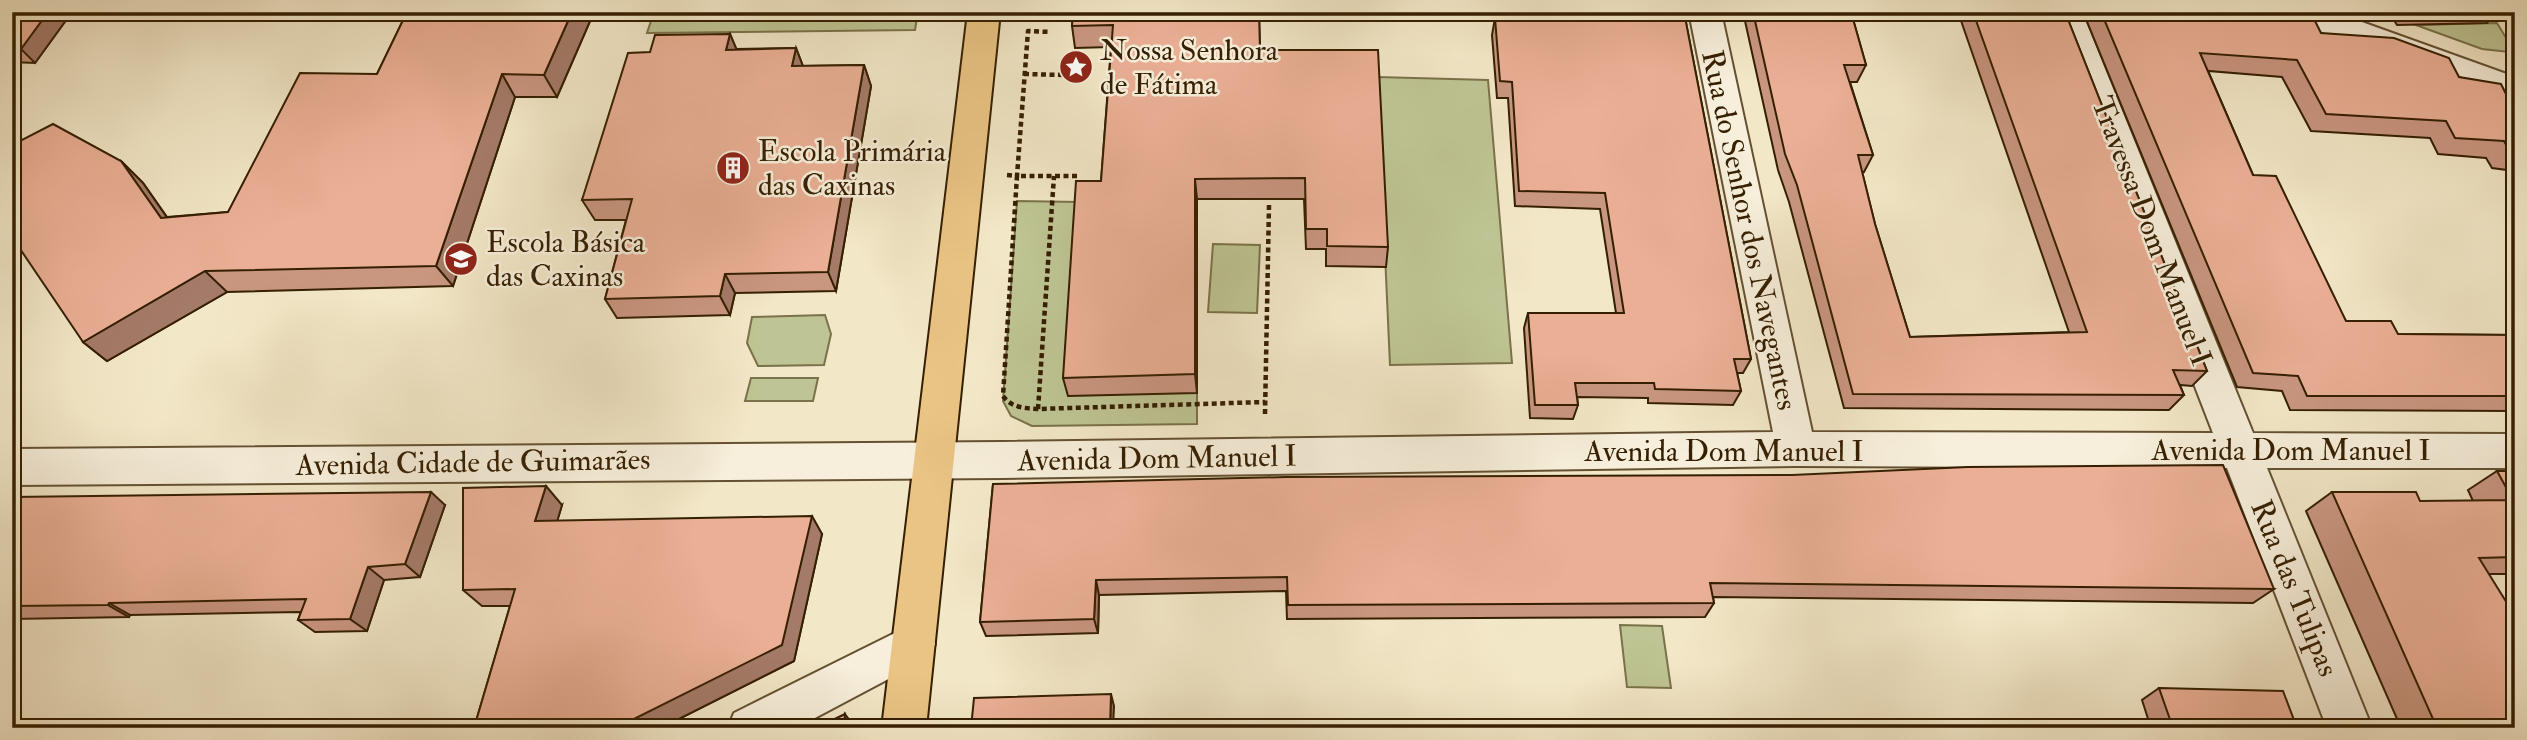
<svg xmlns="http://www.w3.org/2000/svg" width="2527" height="740" viewBox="0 0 2527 740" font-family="'IM FELL Double Pica',serif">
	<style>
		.green { fill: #bec493; stroke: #7a724a; stroke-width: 2 }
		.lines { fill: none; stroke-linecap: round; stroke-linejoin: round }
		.minor-casing { stroke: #645132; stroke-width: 4 }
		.major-casing { stroke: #351f01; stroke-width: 4 }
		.path { stroke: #351f01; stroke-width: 4.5; stroke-dasharray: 5 3.5; stroke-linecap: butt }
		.minor { fill: #f7efdb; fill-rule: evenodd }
		.major { fill: #e9c484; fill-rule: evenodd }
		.wall { fill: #c99680; stroke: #351f01; stroke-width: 2 }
		.shaded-wall { fill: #a47a68; stroke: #351f01; stroke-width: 2 }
		.building { fill: #eaaf95; stroke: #351f01; stroke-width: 2 }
		.labels { text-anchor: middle; stroke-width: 5; stroke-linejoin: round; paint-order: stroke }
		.poi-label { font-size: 30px; fill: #351f01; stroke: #f7efdb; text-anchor: start }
		.street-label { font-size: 30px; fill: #351f01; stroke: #f7efdb }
	</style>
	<rect width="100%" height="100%" fill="#f2e7c7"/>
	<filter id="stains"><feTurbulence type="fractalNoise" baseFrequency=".00286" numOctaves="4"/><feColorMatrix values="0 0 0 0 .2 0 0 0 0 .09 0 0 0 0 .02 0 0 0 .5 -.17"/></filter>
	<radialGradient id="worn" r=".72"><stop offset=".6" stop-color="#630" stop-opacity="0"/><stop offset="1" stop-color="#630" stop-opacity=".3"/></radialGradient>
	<g class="green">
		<polygon points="654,12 918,12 915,30 647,33"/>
		<polygon points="2380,12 2407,12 2416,25 2497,23 2511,46 2509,52 2482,49"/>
		<polygon points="1377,77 1488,80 1512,363 1390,365"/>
		<polygon points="1017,201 1079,202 1197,393 1197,424 1032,426 1011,416 1003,401"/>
		<polygon points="1213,244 1260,245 1257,313 1208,312"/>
		<polygon points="825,315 831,334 824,365 758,366 747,343 752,317"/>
		<polygon points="751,378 818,378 813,401 745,401"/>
		<polygon points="1620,625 1662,626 1671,688 1627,687"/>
	</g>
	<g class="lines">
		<g class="minor-casing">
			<g id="minor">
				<polygon points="1689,12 1721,12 1812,432 2213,433 2050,12 2082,12 2253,433 2515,434 2515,468 2267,468 2372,728 2327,728 2227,468 1796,466 1002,478 12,485 12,449 1002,442 1773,432"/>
				<polygon points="2284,12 2334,12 2515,77 2515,102 2289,20"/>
				<polygon points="913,624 928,630 935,644 928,658 796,728 728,728 734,713"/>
			</g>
		</g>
		<g class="major-casing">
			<polygon id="major" points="968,12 1000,12 926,728 882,728"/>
		</g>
		<g class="path">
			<polyline points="1024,74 1064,75"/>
			<polyline points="1007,175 1017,176 1028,31 1051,32"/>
			<path d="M1077,176H1017L1003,396C1012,408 1024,408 1038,409L1265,402"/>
			<polyline points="1038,409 1054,176"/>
			<polyline points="1265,414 1269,205"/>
		</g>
		<use href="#minor" class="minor"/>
		<use href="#major" class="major"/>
	</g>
	<g class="wall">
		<polygon points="12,12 72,12 35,63 12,62"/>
		<polygon points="407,12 594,12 557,97 515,97 453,286 227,292 107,361 83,342 121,161 143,183 167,217 228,212 377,74"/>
		<polygon points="1026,12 1259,12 1260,50 1388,247 1386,267 1326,266 1326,249 1306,249 1304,199 1197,199 1197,393 1068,396 1063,378 1101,181 1111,47 1075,48 1072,26 1073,16 1027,17"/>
		<polygon points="1576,12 1684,12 1751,359 1743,373 1737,373 1741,391 1733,405 1648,403 1648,398 1577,397 1578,405 1573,419 1530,418 1524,328 1528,313 1616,313 1600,209 1515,206 1508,98 1497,98 1492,35 1495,18 1578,21"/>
		<polygon points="1743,12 1851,12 1866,65 1857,82 1850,82 1873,155 1864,172 1862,172 1875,224 1910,337 2069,332 1958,12 2065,12 2207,371 2192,386 2180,385 2184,395 2169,410 1844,408 1789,202 1778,170"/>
		<polygon points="2083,12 2274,12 2274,14 2321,33 2459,77 2507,96 2515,97 2515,171 2492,168 2486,158 2438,154 2430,138 2311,131 2282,77 2208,71 2253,175 2346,321 2398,334 2515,335 2515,411 2290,410 2282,391 2237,387"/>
		<polygon points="2389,12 2497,12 2487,23 2397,25"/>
		<polygon points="730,34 736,49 796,48 803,66 864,65 871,86 836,291 735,293 730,315 617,318 605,299 626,220 595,220 582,200 650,52"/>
		<polygon points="2497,471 2515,471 2515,574 2489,574 2515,728 2401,728 2306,511 2332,492 2420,501 2473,501 2468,490"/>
		<polygon points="993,484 2274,589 2253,603 1713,597 1714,603 1705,617 1287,619 1286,591 1099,595 1098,633 986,636 980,622"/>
		<polygon points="12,497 445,505 420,577 384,580 367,631 315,632 298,620 301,612 130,615 129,617 12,619"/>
		<polygon points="562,505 557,521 822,534 794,661 661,728 474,728 510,606 482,606 463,590"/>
		<polygon points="2159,688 2297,728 2151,728 2142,700"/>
	</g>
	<g class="shaded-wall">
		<polygon points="48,12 72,12 35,63 21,49"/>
		<polygon points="572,12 594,12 557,97 544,75"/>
		<polygon points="730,34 739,55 726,50"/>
		<polygon points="796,48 804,69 792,66"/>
		<polygon points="864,65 871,86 836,291 828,272"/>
		<polygon points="502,74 515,97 453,286 436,266"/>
		<polygon points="121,161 143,183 182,239 161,218"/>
		<polygon points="1195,179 1197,199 1197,393 1195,374"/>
		<polygon points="205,271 227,292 107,361 83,342"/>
		<polygon points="725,274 735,293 730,315 720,296"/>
		<polygon points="546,486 562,505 552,539 535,521"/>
		<polygon points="431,492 445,505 420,577 405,564"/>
		<polygon points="812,516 822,534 794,661 661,728 616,728"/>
		<polygon points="368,567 384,580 367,631 350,619"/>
		<polygon points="1096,580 1099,595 1098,633 1094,619"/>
		<polygon points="109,603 130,615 129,617 108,605"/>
		<polygon points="1111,694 1114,706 1113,728 1110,728"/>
		<polygon points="845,714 853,725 853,728 844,728"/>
	</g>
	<g class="building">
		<polygon points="12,12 48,12 21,49 12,49"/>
		<polygon points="407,12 572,12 544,75 502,74 436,266 205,271 83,342 12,237 12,145 53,124 121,161 161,218 228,212 300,73 377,74"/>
		<polygon points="1073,12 1259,12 1260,50 1378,50 1388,247 1327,246 1327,229 1306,229 1305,178 1195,179 1195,374 1063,378 1076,181 1101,181 1113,25 1072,26"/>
		<polygon points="1583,12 1684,12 1751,359 1734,359 1741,391 1655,389 1654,383 1575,383 1578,405 1535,405 1528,313 1624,313 1605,193 1519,191 1512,82 1500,81 1495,18 1581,21 1584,18"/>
		<polygon points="1753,12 1851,12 1866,65 1844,65 1873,155 1858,155 1875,224 1910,337 2087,332 1973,12 2065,12 2207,371 2173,370 2184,395 1853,394 1797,185 1785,154"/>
		<polygon points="2101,12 2274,12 2274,14 2313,17 2321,33 2394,38 2449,58 2459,77 2501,84 2507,96 2515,97 2515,153 2510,152 2504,141 2455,138 2446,121 2326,114 2297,60 2200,53 2253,175 2276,176 2346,321 2391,321 2398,334 2515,335 2515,396 2307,396 2298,376 2253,373"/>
		<polygon points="730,34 726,50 796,48 792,66 864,65 828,272 725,274 720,296 605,299 632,199 582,200 628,53 650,52 655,35"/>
		<polygon points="2223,465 2274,589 1710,583 1714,603 1288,605 1287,577 1096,580 1094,619 980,622 993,484 1286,477 1792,475 1968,467"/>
		<polygon points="2497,471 2515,471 2515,557 2479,558 2515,616 2515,728 2437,728 2332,492 2416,492 2420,501 2513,500"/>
		<polygon points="546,486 535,521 812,516 782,645 616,728 474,728 515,589 463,590 463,488"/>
		<polygon points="431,492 405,564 368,567 350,619 298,620 306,599 109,603 108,605 12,606 12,497"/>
		<polygon points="2159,688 2283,691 2297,728 2173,728"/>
		<polygon points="1111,694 1110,728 971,728 974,698"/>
		<polygon points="845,714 844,728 816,728"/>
		<polygon points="440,725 474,728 434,728"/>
	</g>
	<defs>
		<g id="sight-disc" transform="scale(1.75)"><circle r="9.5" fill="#8f2418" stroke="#f7efdb"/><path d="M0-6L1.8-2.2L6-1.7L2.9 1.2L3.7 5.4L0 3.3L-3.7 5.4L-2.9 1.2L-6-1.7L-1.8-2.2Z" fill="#fff"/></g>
		<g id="building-disc" transform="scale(1.75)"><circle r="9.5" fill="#8f2418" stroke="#f7efdb"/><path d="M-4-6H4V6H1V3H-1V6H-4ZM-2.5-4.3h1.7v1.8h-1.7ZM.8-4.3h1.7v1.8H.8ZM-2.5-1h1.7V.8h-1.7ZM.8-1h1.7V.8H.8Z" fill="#fff"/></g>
		<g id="school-disc" transform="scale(1.75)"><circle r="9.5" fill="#8f2418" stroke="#f7efdb"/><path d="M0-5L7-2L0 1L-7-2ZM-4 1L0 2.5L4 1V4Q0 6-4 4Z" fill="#fff"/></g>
	</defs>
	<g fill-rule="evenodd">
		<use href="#sight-disc" x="1076" y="67"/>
		<use href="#building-disc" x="733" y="168"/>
		<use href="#school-disc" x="461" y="259"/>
	</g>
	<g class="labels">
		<g class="poi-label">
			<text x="1100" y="60">Nossa Senhora<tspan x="1100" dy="34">de Fátima</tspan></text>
			<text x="758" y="161">Escola Primária<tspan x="758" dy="34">das Caxinas</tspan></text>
			<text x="486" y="252">Escola Básica<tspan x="486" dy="34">das Caxinas</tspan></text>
		</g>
		<g class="street-label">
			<text transform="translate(1750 230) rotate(78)" y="10">Rua do Senhor dos Navegantes</text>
			<text transform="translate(2152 231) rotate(69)" y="10">Travessa Dom Manuel I</text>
			<text x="2291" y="460">Avenida Dom Manuel I</text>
			<text x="1724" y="461">Avenida Dom Manuel I</text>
			<text transform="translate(1157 458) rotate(-1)" y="10">Avenida Dom Manuel I</text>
			<text transform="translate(473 462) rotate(-1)" y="10">Avenida Cidade de Guimarães</text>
			<text transform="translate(2295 588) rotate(68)" y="10">Rua das Tulipas</text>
		</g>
	</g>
	<rect width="2527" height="740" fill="none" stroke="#f2e7c7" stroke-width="42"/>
	<rect x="14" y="14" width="2499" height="712" fill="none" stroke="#351f01" stroke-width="3.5"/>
	<rect x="21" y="21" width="2485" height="698" fill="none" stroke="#351f01" stroke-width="2"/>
	<rect width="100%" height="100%" filter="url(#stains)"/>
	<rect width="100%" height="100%" fill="url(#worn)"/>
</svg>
